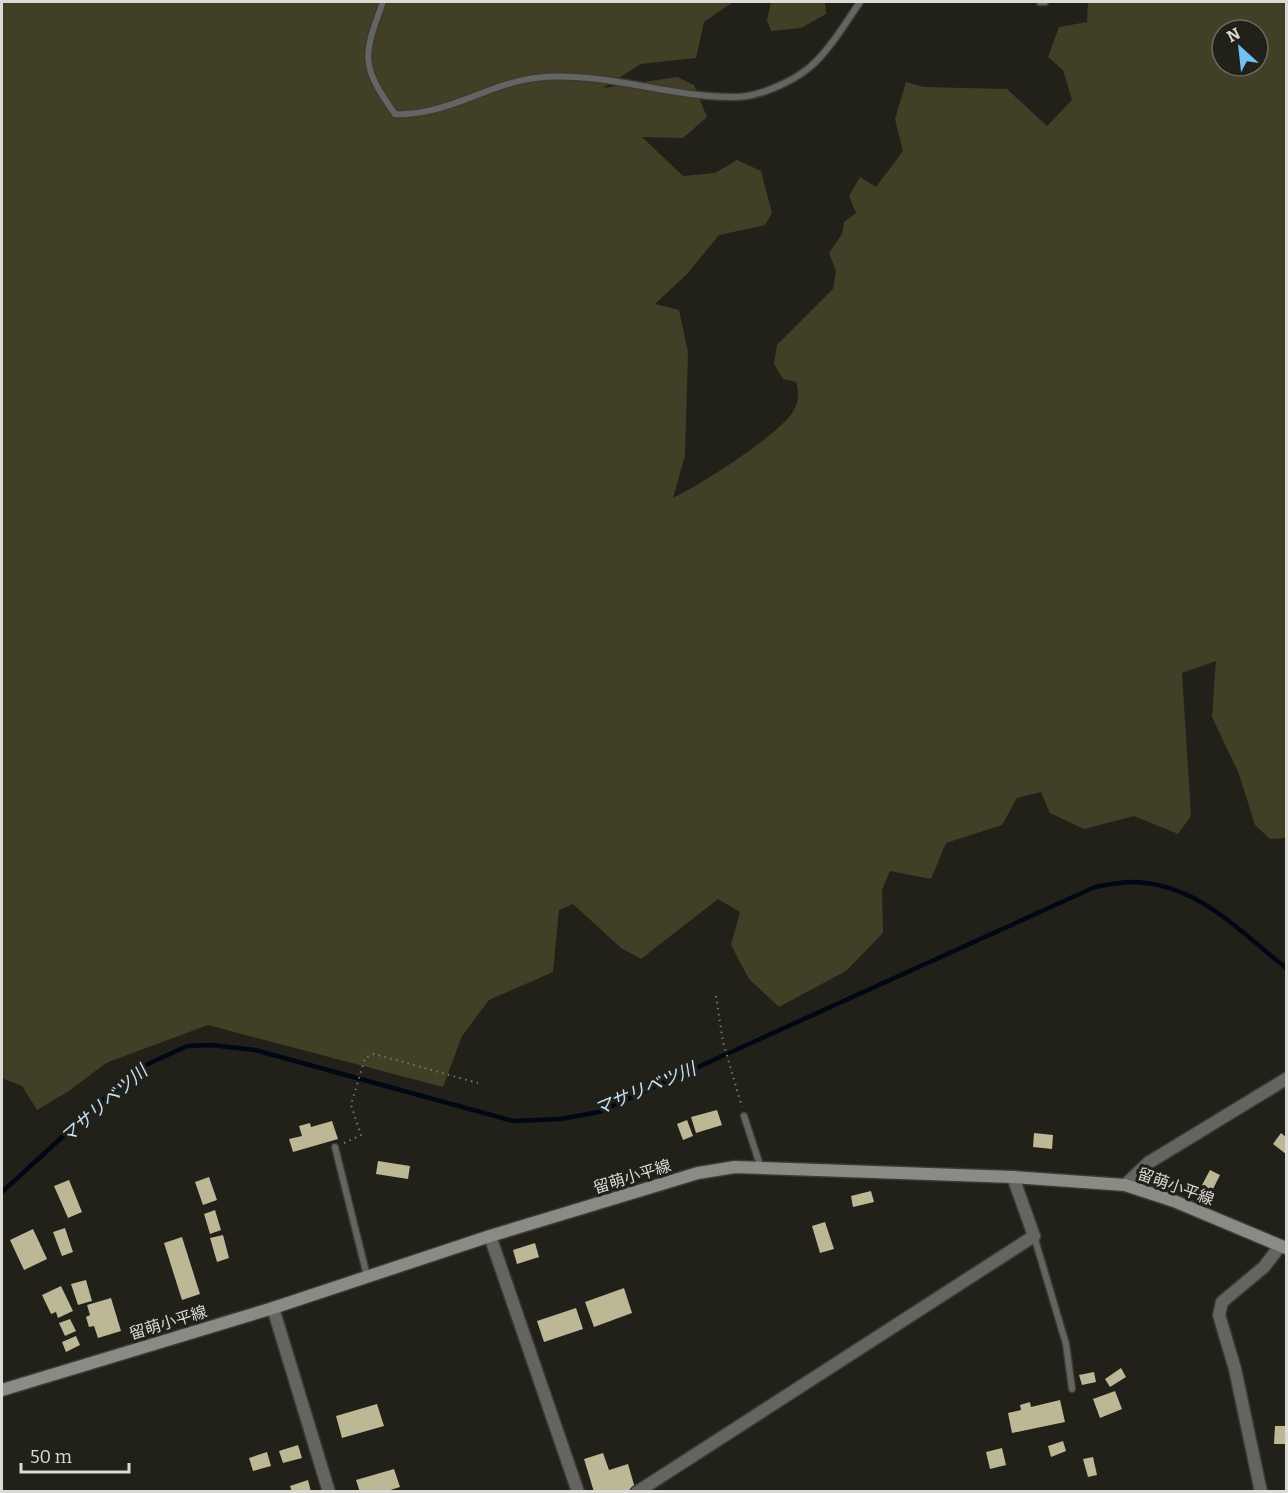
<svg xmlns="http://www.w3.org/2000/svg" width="1288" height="1493" viewBox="0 0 1288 1493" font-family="Bitter,'Noto Sans JP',serif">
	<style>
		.green { fill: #423f27; fill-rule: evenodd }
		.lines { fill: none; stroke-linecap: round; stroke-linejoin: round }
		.stream { stroke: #000814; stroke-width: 4.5 }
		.building { fill: #bcb895 }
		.service-casing { stroke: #3b3a33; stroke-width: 9 }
		.minor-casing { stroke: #3b3a33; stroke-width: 15 }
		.secondary-casing { stroke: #3b3a33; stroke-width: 15 }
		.path { stroke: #797872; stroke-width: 2; stroke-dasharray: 1.5 4.5; stroke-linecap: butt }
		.service { stroke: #646460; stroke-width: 6 }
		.minor { stroke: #646460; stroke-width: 12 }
		.secondary { stroke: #8b8a85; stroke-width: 12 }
		.labels { text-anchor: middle; stroke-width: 6; stroke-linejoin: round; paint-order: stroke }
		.street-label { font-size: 16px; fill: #dbdad6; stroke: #212019 }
		.water-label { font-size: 18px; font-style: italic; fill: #c2e3fa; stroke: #212019 }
	</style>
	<rect width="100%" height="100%" fill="#212019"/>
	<g class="green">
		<path d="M2,2H733L704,22L696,58L641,64L603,88L677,77L694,85L707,117L683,138L642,137L683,176L715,173L737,160L761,171L772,213L765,225L719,235L687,274L655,304L679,310L688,352L685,456L673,498C698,486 785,432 795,408C799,400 799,390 796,382L783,379L774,364L777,345L833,289L836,271L829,253L842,234L844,222L856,213L849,196L860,177L876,187L903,151L895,119L906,82L923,87L1007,89L1047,126L1072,100L1063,70L1048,57L1059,27L1087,22L1088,2H1286V838L1270,839L1255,825L1239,774L1212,717L1216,661L1182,673L1191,816L1178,834L1134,816L1084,829L1050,813L1041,792L1017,798L1002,825L946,843L931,879L890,871L882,890L883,933L846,971L779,1007L749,979L731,945L740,912L718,899L641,959L621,948L573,904L559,910L553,972L489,1000L462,1036L443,1087L208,1025L106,1063L69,1091L37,1110L22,1086L2,1078ZM1222,30H1258V66H1222Z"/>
		<polygon points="771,2 825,2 826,14 801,28 771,31 767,20"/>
	</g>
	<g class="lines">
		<path class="stream" d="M2,1192L104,1099L146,1065L187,1046L211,1045L255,1050L513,1121L561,1119L599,1112L1095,887C1107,885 1120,882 1132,882C1197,883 1238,930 1286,968"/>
	</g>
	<g class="building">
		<polygon points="717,1110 722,1125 696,1133 691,1117"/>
		<polygon points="687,1120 693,1136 683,1140 677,1124"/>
		<polygon points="332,1121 338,1139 293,1152 289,1139 302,1136 299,1126 310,1123 311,1127"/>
		<polygon points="1034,1133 1053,1135 1052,1149 1033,1147"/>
		<polygon points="1281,1133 1286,1137 1286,1154 1273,1144"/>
		<polygon points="378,1161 410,1166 408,1179 376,1174"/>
		<polygon points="1210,1170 1220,1175 1212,1191 1202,1185"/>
		<polygon points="209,1177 217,1200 203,1205 195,1182"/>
		<polygon points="69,1180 82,1212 68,1218 54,1186"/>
		<polygon points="871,1191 874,1202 853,1207 851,1196"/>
		<polygon points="215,1210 221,1230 210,1234 204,1214"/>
		<polygon points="825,1222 834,1249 820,1253 812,1226"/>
		<polygon points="65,1228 73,1252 62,1256 53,1232"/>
		<polygon points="33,1229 47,1259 24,1270 10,1240"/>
		<polygon points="223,1235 229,1258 217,1262 210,1238"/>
		<polygon points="182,1237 200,1294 182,1300 164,1243"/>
		<polygon points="535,1243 539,1257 517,1264 513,1250"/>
		<polygon points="86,1280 92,1301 78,1305 71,1284"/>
		<polygon points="61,1286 73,1311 58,1318 56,1312 51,1314 42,1295"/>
		<polygon points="624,1288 632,1313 594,1327 585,1302"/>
		<polygon points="111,1298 121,1331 98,1338 94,1326 89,1327 86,1317 90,1315 87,1305"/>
		<polygon points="576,1308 583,1329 544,1342 537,1321"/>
		<polygon points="70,1319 76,1331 65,1336 59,1323"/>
		<polygon points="76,1336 80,1345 66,1352 62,1342"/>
		<polygon points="1121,1368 1126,1377 1110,1387 1105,1379"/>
		<polygon points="1094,1372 1096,1382 1082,1385 1079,1375"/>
		<polygon points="1115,1391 1122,1409 1100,1418 1093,1399"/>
		<polygon points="1060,1400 1065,1422 1012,1433 1008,1413 1021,1410 1020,1405 1030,1402 1031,1407"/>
		<polygon points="377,1404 384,1426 342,1438 336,1416"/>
		<polygon points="1275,1426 1286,1426 1286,1444 1274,1444"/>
		<polygon points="1063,1441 1066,1451 1051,1457 1048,1446"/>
		<polygon points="298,1445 302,1458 283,1463 279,1451"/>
		<polygon points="1002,1448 1006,1465 990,1469 986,1452"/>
		<polygon points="267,1452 271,1466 253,1471 249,1458"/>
		<polygon points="603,1453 609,1470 628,1464 635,1488 623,1492 594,1492 584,1459"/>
		<polygon points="1093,1457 1097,1475 1088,1477 1083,1459"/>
		<polygon points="394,1469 400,1487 384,1492 360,1492 356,1480"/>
		<polygon points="308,1480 311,1492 292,1492 290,1486"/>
	</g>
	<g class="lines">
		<g class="service-casing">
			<g id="service">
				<path d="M383,2C363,56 360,65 395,114C443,117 488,84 535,78C603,70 668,98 735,97C759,97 792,82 810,67C828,52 847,21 860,2"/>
				<polyline points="1040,2 1045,2"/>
				<polyline points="744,1116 761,1168"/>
				<polyline points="335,1147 367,1276"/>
				<polyline points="1034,1236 1066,1344 1072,1389"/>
			</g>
		</g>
		<g class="minor-casing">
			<g id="minor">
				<polyline points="1125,1185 1148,1163 1286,1079"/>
				<polyline points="490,1236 578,1492"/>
				<polyline points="273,1308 329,1492"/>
				<polyline points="637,1492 1034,1236 1013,1177"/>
				<polyline points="1261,1492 1235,1369 1219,1315 1222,1302 1264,1267 1280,1246"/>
			</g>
		</g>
		<g class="secondary-casing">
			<polyline id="secondary" points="2,1390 273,1308 490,1236 698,1173 735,1167 1013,1177 1125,1185 1174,1201 1286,1248"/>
		</g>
		<g class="path">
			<polyline points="716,996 723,1042 742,1107"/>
			<polyline points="344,1143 361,1135 351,1105 365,1058 374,1054 478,1083"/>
		</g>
		<use href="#service" class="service"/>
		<use href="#minor" class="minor"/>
		<use href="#secondary" class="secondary"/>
	</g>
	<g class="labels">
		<g class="street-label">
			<text transform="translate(632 1176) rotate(-17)" y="6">留萌小平線</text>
			<text transform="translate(1176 1186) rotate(20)" y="6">留萌小平線</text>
			<text transform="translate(168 1322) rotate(-17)" y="6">留萌小平線</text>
		</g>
		<g class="water-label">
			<text transform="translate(645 1089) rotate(-23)" y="6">マサリベツ川</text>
			<text transform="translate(104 1104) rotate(-41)" y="6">マサリベツ川</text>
		</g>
	</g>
	<rect width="1288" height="1493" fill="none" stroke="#dbdad6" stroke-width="6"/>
	<g transform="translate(1240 48) rotate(333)"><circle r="28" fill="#212019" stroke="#6b6a65" stroke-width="1.5"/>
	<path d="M0-4.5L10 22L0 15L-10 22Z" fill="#71c1f5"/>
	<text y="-9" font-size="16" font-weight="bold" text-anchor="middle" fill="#dbdad6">N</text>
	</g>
	<path d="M21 1463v9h108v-9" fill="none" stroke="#dbdad6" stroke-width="3"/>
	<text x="30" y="1463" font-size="18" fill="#dbdad6" stroke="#212019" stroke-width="4.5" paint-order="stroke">50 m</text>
</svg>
